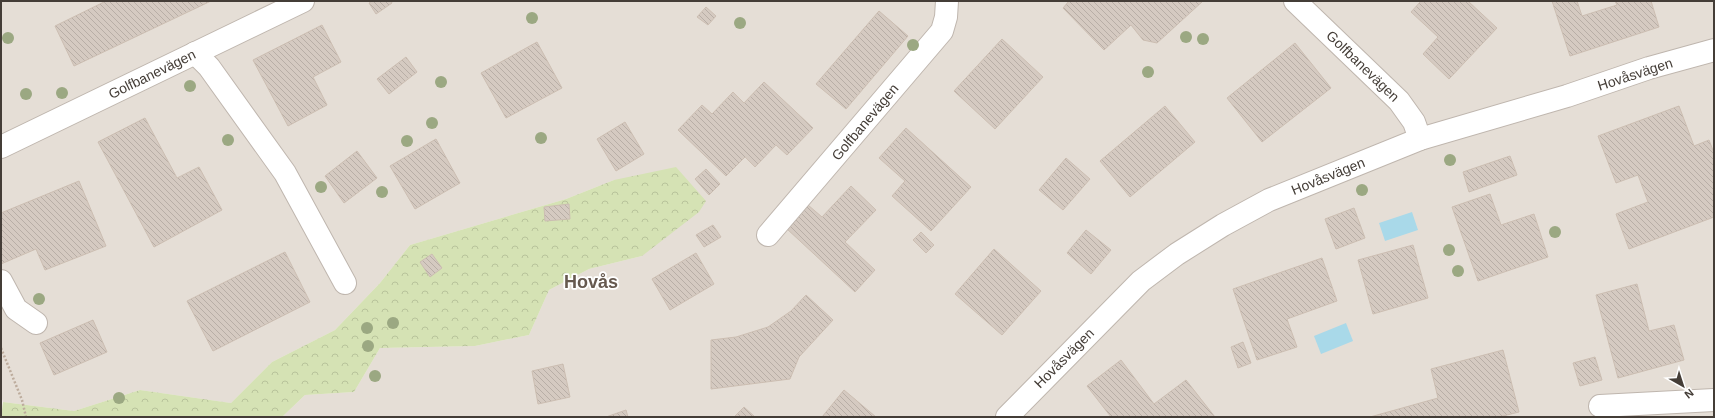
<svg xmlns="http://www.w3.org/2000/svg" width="1715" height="418" viewBox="0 0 1715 418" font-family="Arial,sans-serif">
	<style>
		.residential { fill: #e5ded6 }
		.forest { fill: url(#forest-crowns) }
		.water { fill: #a9d9e9 }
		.building { fill: url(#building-back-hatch); stroke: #ccbeb2 }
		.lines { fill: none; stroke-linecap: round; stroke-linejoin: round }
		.minor-casing { stroke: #bfb6ae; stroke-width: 24 }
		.path { stroke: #bdac9d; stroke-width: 2.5; stroke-dasharray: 2 2; stroke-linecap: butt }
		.minor { stroke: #fff; stroke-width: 22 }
		.tree { fill: #9ba882 }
		.labels { text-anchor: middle; stroke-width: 3.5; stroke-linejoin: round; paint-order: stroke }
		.street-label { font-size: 14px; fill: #443d37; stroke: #fff }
		.district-label { font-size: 18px; font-weight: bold; fill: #66594f; stroke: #fff }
	</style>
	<defs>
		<pattern id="forest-crowns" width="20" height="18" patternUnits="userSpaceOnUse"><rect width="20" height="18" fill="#d5e2b4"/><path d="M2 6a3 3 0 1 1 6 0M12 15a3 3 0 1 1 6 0" fill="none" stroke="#b8c39b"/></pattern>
		<pattern id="building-back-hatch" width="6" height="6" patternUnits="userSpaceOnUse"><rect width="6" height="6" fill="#d5cac1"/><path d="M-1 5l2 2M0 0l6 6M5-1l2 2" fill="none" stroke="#b8aea6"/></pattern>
	</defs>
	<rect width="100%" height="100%" fill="#f2ede7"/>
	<polygon class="residential" points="1,1 1714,1 1714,417 282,417 305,395 354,392 380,348 475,346 529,335 549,290 589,269 642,256 614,180 566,199 410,245 380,283 335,330 272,362 231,403 140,390 74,411 3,402 1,395"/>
	<polygon class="forest" points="676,167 706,201 699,212 642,256 589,269 549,290 529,335 475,346 380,348 354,392 305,395 282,417 1,417 3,402 74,411 140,390 231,403 272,362 335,330 380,283 410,245 566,199 614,180"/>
	<g class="water">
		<polygon points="1412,212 1418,230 1385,241 1379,223"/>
		<polygon points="1346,323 1353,341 1321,354 1314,336"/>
	</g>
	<g class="building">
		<polygon points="106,1 211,1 74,66 55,26"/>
		<polygon points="372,1 391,1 392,3 376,14 369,3"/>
		<polygon points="1069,1 1203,1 1157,43 1143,40 1131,25 1104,50 1063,8"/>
		<polygon points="1421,1 1468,1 1497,28 1449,79 1423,54 1438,37 1411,12"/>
		<polygon points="1552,1 1577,1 1582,16 1617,5 1615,1 1651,1 1659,27 1570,56"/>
		<polygon points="706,7 716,16 708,25 697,17"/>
		<polygon points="879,11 908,36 846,109 816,84"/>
		<polygon points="322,25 341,62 313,77 327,105 288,126 253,60"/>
		<polygon points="1002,39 1043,77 995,129 954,91"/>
		<polygon points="537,42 562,88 506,118 481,73"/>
		<polygon points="1295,43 1331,88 1262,142 1227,98"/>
		<polygon points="406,57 417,72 389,94 377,79"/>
		<polygon points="764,82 813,128 787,155 776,145 755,167 745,157 726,176 678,130 702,105 712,114 733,92 744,103"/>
		<polygon points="1165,106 1195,142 1130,197 1100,161"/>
		<polygon points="1679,106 1694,146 1709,140 1714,153 1714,217 1629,249 1616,214 1648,202 1638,175 1616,183 1598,136"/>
		<polygon points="145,118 177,178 199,167 222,210 154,247 98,142"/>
		<polygon points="625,122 644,154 616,171 597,139"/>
		<polygon points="906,128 971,187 931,231 892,196 905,181 879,158"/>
		<polygon points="436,139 460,183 415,209 390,166"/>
		<polygon points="357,151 377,178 344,203 325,176"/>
		<polygon points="1510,156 1517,175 1469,192 1463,172"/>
		<polygon points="1066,158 1090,179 1063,210 1039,190"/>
		<polygon points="706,169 720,184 709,195 695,179"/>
		<polygon points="79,181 106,246 45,270 36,249 1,264 1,213"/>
		<polygon points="851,186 876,210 845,242 875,270 855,292 786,228 808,205 822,217"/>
		<polygon points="1490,194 1501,225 1534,214 1548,257 1478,281 1452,207"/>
		<polygon points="569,204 570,219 545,221 544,207"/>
		<polygon points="1354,208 1365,238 1336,249 1325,219"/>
		<polygon points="713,225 721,237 704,247 696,235"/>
		<polygon points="1086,230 1111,250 1091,274 1067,253"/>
		<polygon points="921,232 934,245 926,253 913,240"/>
		<polygon points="1413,245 1428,298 1373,314 1358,260"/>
		<polygon points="994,249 1041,291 1002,335 955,294"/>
		<polygon points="285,252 310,302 213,351 187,301"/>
		<polygon points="696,253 714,284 670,310 652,279"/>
		<polygon points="432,254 442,268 430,277 420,262"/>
		<polygon points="1322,258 1337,301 1287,319 1297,347 1257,360 1233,289"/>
		<polygon points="1637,284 1649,331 1674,325 1684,360 1618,378 1596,295"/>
		<polygon points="806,295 833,320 799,357 790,379 711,389 711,340 736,337 768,327 791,311"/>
		<polygon points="93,320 107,352 54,375 40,343"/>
		<polygon points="1243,342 1251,363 1238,368 1231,347"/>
		<polygon points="1503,350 1519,412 1499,417 1370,417 1438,398 1431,369"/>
		<polygon points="1595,357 1602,380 1580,386 1573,363"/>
		<polygon points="1121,360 1154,404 1186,380 1215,417 1111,417 1087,386"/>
		<polygon points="563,364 570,397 538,404 532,371"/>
		<polygon points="844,390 876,417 822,417"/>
		<polygon points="744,407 755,417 734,417"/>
		<polygon points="626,410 628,417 606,417"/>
	</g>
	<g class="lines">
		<g class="minor-casing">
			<g id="minor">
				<polyline points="1295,1 1399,101 1414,122 1420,139"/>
				<polyline points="195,53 209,67 285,173 345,283"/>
				<polyline points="1,147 303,1"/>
				<polyline points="768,235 942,31 946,17 947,1"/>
				<polyline points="1,281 16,309 36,323"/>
				<polyline points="1600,406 1714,400"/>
				<polyline points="1007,417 1141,281 1177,254 1223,225 1269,200 1420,139 1567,96 1649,68 1714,50"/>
			</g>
		</g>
		<polyline class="path" points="1,348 22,400 26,417"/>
		<use href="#minor" class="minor"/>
	</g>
	<g class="tree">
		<circle cx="532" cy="18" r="6"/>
		<circle cx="740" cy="23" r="6"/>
		<circle cx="1186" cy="37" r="6"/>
		<circle cx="8" cy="38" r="6"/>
		<circle cx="1203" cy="39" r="6"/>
		<circle cx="913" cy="45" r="6"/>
		<circle cx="1148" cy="72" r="6"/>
		<circle cx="441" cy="82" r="6"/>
		<circle cx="190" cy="86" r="6"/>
		<circle cx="62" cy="93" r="6"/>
		<circle cx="26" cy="94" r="6"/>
		<circle cx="432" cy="123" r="6"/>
		<circle cx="541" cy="138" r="6"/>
		<circle cx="228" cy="140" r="6"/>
		<circle cx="407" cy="141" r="6"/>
		<circle cx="1450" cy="160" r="6"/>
		<circle cx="321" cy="187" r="6"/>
		<circle cx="1362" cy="190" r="6"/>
		<circle cx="382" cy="192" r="6"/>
		<circle cx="1555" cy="232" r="6"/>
		<circle cx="1449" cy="250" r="6"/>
		<circle cx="1458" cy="271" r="6"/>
		<circle cx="39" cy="299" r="6"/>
		<circle cx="393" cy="323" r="6"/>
		<circle cx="367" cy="328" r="6"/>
		<circle cx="368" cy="346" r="6"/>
		<circle cx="375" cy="376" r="6"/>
		<circle cx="119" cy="398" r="6"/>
	</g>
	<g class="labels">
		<g class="street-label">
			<text transform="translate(1363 66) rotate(44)" y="5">Golfbanevägen</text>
			<text transform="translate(152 74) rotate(-26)" y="5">Golfbanevägen</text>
			<text transform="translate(1635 74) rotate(-18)" y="5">Hovåsvägen</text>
			<text transform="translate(865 122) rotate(-50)" y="5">Golfbanevägen</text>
			<text transform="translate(1328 176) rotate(-22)" y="5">Hovåsvägen</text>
			<text transform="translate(1064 358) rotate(-45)" y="5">Hovåsvägen</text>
		</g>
		<g class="district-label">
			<text x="591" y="288">Hovås</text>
		</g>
	</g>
	<rect width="1715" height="418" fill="none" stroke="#443d37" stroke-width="4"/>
	<g transform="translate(1683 386) rotate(141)" stroke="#ffffff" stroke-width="3" paint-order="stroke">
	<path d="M0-3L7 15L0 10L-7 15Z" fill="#443d37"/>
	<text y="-6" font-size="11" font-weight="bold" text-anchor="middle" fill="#443d37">N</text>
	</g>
</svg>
